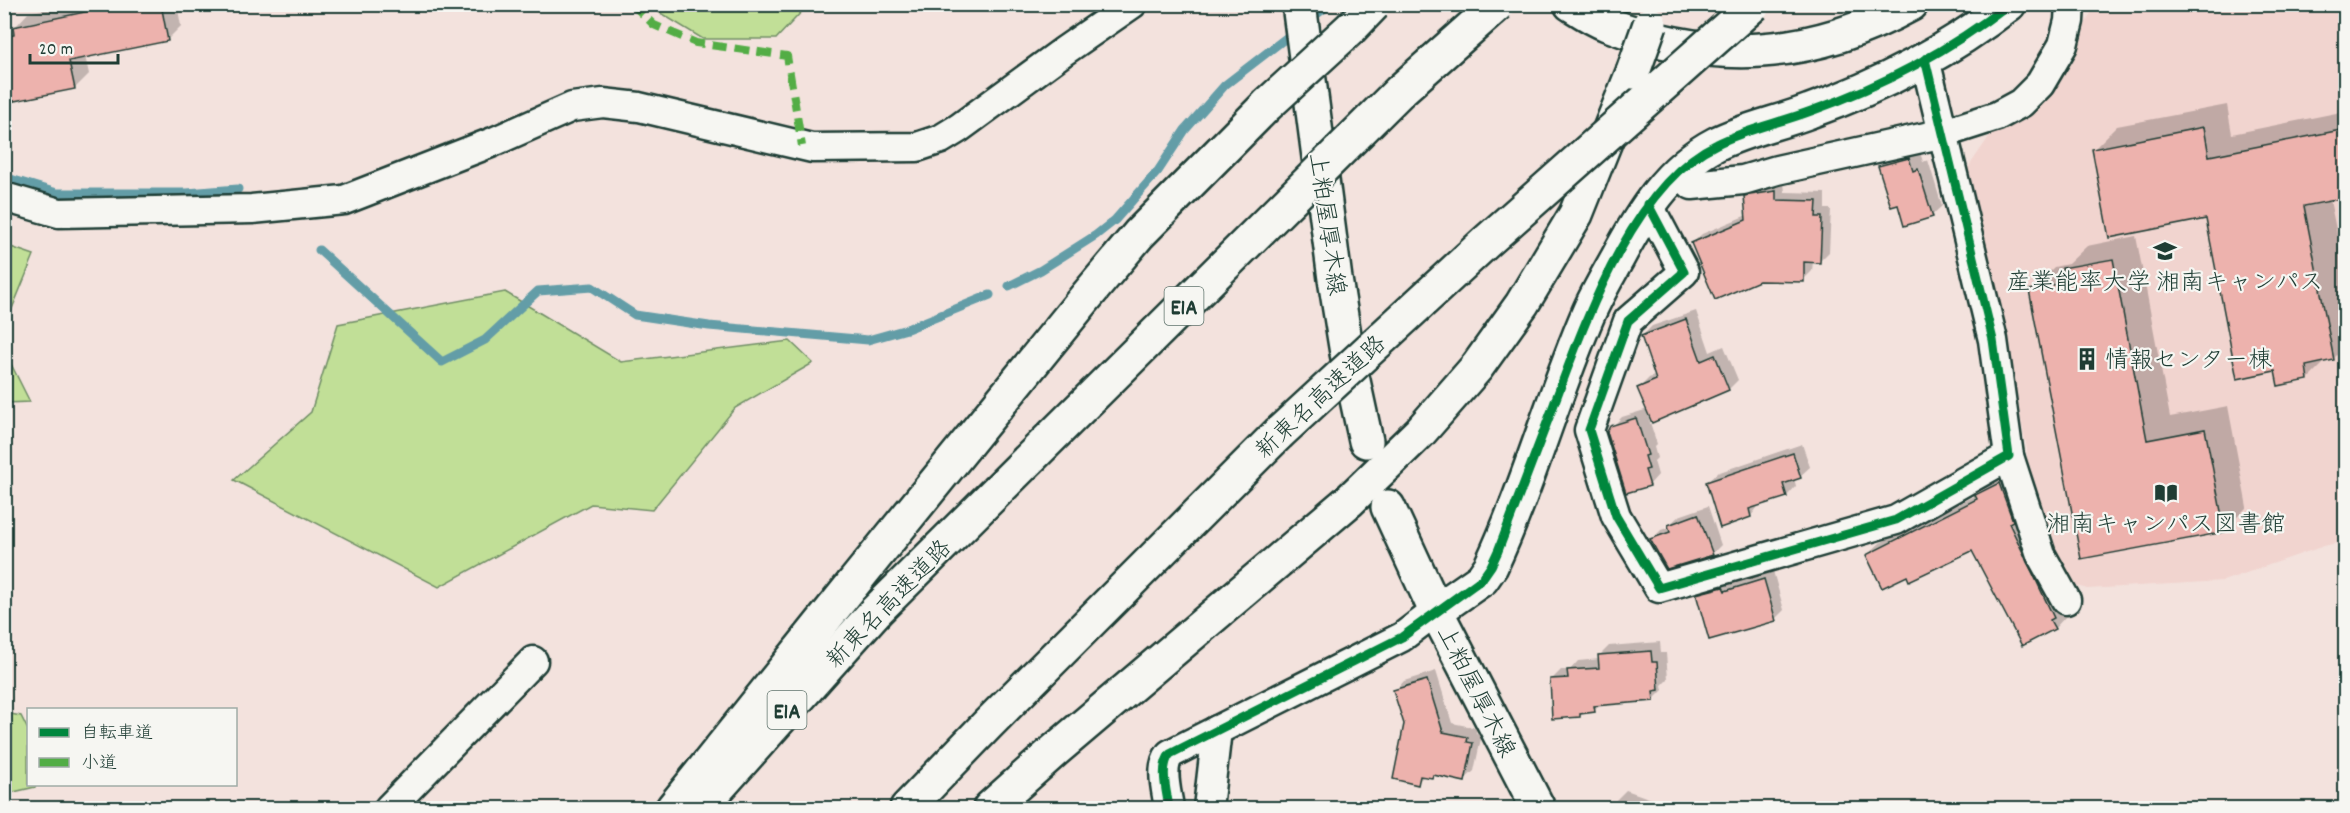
<svg xmlns="http://www.w3.org/2000/svg" width="2350" height="813" viewBox="0 0 2350 813" font-family="Dekko,'Klee One',sans-serif">
	<style>
		.built { fill: #f1d4cf }
		.green { fill: #c1df97; stroke: #708e66; stroke-width: 1.5 }
		.shadow { fill: #0003 }
		.lines { fill: none; stroke-linecap: round; stroke-linejoin: round }
		.stream { stroke: #649da7; stroke-width: 9 }
		.building { fill: #edb2ad; stroke: #1f3d34; stroke-width: 1.5 }
		.minor-casing { stroke: #1f3d34; stroke-width: 33 }
		.tertiary-casing { stroke: #1f3d34; stroke-width: 38 }
		.secondary-casing { stroke: #1f3d34; stroke-width: 38 }
		.motorway-casing { stroke: #1f3d34; stroke-width: 38 }
		.minor { stroke: #f6f6f2; stroke-width: 28 }
		.tertiary { stroke: #f6f6f2; stroke-width: 33 }
		.secondary { stroke: #f6f6f2; stroke-width: 33 }
		.motorway { stroke: #f6f6f2; stroke-width: 33 }
		.motorway-bridge-casing { stroke: #1f3d34; stroke-width: 38; stroke-linecap: butt }
		.motorway-bridge { stroke: #f6f6f2; stroke-width: 33 }
		.quiet { stroke: #52ad45; stroke-width: 8; stroke-dasharray: 15 8; stroke-linecap: butt }
		.cycleway-casing { stroke: #f6f6f2; stroke-width: 13 }
		.cycleway { stroke: #00873e; stroke-width: 9 }
		.labels { text-anchor: middle; stroke-width: 4.5; stroke-linejoin: round; paint-order: stroke }
		.shield { fill: #f6f6f2; stroke: #60746d; stroke-width: 1.5 }
		.shield-label { font-size: 22px; font-weight: bold; fill: #1f3d34 }
		.street-label { font-size: 24px; fill: #1f3d34; stroke: #f6f6f2 }
		.poi-label { font-size: 24px; fill: #1f3d34; stroke: #f6f6f2 }
	</style>
	<rect width="100%" height="100%" fill="#f3e2dd"/>
	<filter id="ink" filterUnits="userSpaceOnUse"><feTurbulence type="fractalNoise" baseFrequency=".0167" numOctaves="2"/><feDisplacementMap in="SourceGraphic" scale="12" xChannelSelector="R" yChannelSelector="G"/><feConvolveMatrix kernelMatrix="1 2 1 2 8 2 1 2 1" color-interpolation-filters="sRGB"/></filter>
	<g filter="url(#ink)">
		<polygon class="built" points="2091,5 2345,5 2345,541 2324,546 2223,581 2087,589 2069,583 2057,569 2027,479 2027,449 2002,329 1965,172 1993,131 2020,120 2048,97 2091,13"/>
		<g class="green">
			<polygon points="647,5 808,4 808,5 776,39 703,39"/>
			<polygon points="5,245 34,255 5,326 6,354 30,402 5,403"/>
			<polygon points="505,292 621,362 790,341 813,363 735,408 652,510 591,504 439,587 234,480 311,412 338,324"/>
			<polygon points="5,713 21,716 28,730 28,784 36,785 35,787 5,794"/>
		</g>
		<g class="shadow">
			<polygon points="71,4 177,4 181,26 167,40 85,56 89,74 75,88 4,102 4,27 17,25 28,13"/>
			<polygon points="2227,105 2232,134 2346,111 2346,197 2330,200 2346,279 2346,346 2333,359 2327,360 2308,379 2276,369 2208,217 2094,149 2117,126"/>
			<polygon points="1919,149 1923,162 1928,160 1942,206 1932,215 1899,203 1880,166 1889,156"/>
			<polygon points="1784,183 1785,192 1825,193 1825,209 1831,209 1829,252 1820,261 1813,261 1812,271 1803,280 1692,243 1702,234 1747,215 1746,197 1755,188"/>
			<polygon points="2136,236 2170,417 2228,406 2247,507 2224,530 2082,558 2031,290 2054,267 2068,264 2087,246"/>
			<polygon points="1696,311 1710,352 1724,346 1738,380 1729,389 1646,410 1657,444 1654,447 1657,458 1654,461 1658,475 1649,485 1612,427 1622,417 1648,409 1639,388 1649,378 1656,375 1642,336 1652,326"/>
			<polygon points="1802,444 1810,467 1800,476 1794,478 1796,486 1787,496 1760,504 1751,516 1707,482 1717,473"/>
			<polygon points="2346,444 2346,478 2344,478 2339,451"/>
			<polygon points="2012,472 2067,615 2055,628 2022,644 1973,549 1907,574 1867,555 1880,543 1980,493 1990,483"/>
			<polygon points="1708,506 1721,545 1712,554 1652,539 1661,530 1670,527 1669,525 1679,516"/>
			<polygon points="1773,571 1784,610 1775,619 1698,595 1708,585 1733,578 1734,582"/>
			<polygon points="1660,642 1661,653 1666,653 1668,679 1662,685 1663,690 1653,700 1601,704 1594,711 1583,712 1580,716 1551,680 1561,670 1570,670 1578,661 1600,659 1600,655 1609,646"/>
			<polygon points="1436,671 1452,723 1477,728 1476,733 1482,734 1474,771 1464,780 1434,774 1432,776 1425,775 1417,783 1406,724 1395,691 1404,681"/>
			<polygon points="1626,790 1671,806 1670,808 1613,808 1616,800"/>
		</g>
		<g class="lines">
			<g class="stream">
				<polyline points="1308,21 1330,4"/>
				<polyline points="4,177 57,193 187,193 238,189"/>
				<polyline points="319,250 442,362 485,340 538,291 592,287 635,315 709,326 868,340 907,329 990,295"/>
				<polyline points="1009,286 1041,270 1096,235 1115,220 1158,171 1185,130 1225,85 1295,31"/>
			</g>
		</g>
		<g class="building">
			<polygon points="123,4 161,4 168,41 69,61 75,89 4,103 4,37 14,35 13,27"/>
			<polygon points="2204,127 2209,156 2346,129 2346,198 2304,206 2334,360 2306,366 2308,380 2278,386 2275,371 2237,379 2206,219 2109,238 2092,149"/>
			<polygon points="1909,158 1913,171 1918,169 1933,217 1904,226 1898,205 1891,207 1878,166"/>
			<polygon points="1776,191 1776,200 1817,201 1816,217 1822,217 1820,263 1804,262 1804,282 1759,281 1715,300 1691,243 1746,220 1744,196"/>
			<polygon points="2113,259 2147,440 2205,429 2225,532 2081,559 2029,290 2064,283 2062,268"/>
			<polygon points="1686,319 1701,361 1715,355 1729,390 1652,423 1637,388 1656,380 1641,336"/>
			<polygon points="1636,418 1648,455 1645,456 1649,469 1645,470 1650,486 1626,493 1607,432 1610,426"/>
			<polygon points="1793,453 1801,478 1783,484 1787,497 1749,509 1751,517 1720,528 1706,482"/>
			<polygon points="1999,483 2013,521 2009,523 2054,618 2050,620 2055,629 2022,646 1972,551 1909,581 1907,576 1882,588 1866,555 1977,499 1975,495"/>
			<polygon points="1698,514 1713,555 1667,569 1650,539 1670,532 1668,525"/>
			<polygon points="1764,579 1776,621 1709,640 1696,594 1723,587 1725,591"/>
			<polygon points="1651,651 1652,662 1657,662 1659,690 1653,691 1654,701 1594,706 1595,712 1580,714 1580,717 1552,719 1550,679 1568,678 1567,670 1599,668 1598,655"/>
			<polygon points="1427,680 1443,732 1468,737 1467,742 1473,743 1465,782 1433,775 1432,778 1420,776 1418,785 1393,779 1404,724 1393,690"/>
		</g>
		<g class="lines">
			<g class="minor-casing">
				<g id="minor">
					<polyline points="1678,172 1692,185 1743,180 1777,170 1944,133 1997,116 2021,103 2040,84 2063,45 2069,21 2070,4"/>
					<polyline points="4,197 59,213 252,209 344,200 493,142 572,107 603,103 639,107 812,148 917,147 941,139 959,128 1064,51 1132,4"/>
					<polyline points="1648,204 1684,272 1628,321 1589,430 1616,516 1659,588 1896,520 2009,456 1993,340 1925,59"/>
					<polyline points="2009,456 2041,555 2066,600"/>
					<polyline points="389,808 533,661"/>
					<path d="M1169,808C1167,792 1159,768 1170,754L1402,637L1436,611"/>
					<polyline points="1208,808 1217,730"/>
				</g>
			</g>
			<g class="tertiary-casing">
				<path id="tertiary" d="M1436,611L1482,579L1491,566C1529,484 1553,395 1589,312C1597,294 1607,277 1617,259C1641,214 1668,169 1716,144C1746,129 1779,123 1810,111C1881,86 1950,50 2009,4"/>
			</g>
			<g class="secondary-casing">
				<g id="secondary">
					<polyline points="1299,4 1335,279 1347,353 1366,441"/>
					<polyline points="1388,507 1436,611 1538,808"/>
				</g>
			</g>
			<g class="motorway-casing">
				<g id="motorway">
					<path d="M1571,4C1582,11 1594,19 1607,24C1714,65 1811,59 1911,4"/>
					<polyline points="673,808 852,585"/>
					<polyline points="700,808 875,612"/>
					<polyline points="907,808 988,724 1278,434"/>
					<polyline points="990,808 1054,751 1349,501 1420,432 1477,367 1522,304 1576,214 1633,72"/>
				</g>
			</g>
			<use href="#minor" class="minor"/>
			<use href="#tertiary" class="tertiary"/>
			<use href="#secondary" class="secondary"/>
			<use href="#motorway" class="motorway"/>
			<g class="motorway-bridge-casing">
				<g id="motorway-bridge">
					<polyline points="1633,72 1650,24"/>
					<polyline points="1278,434 1485,243 1754,4"/>
					<polyline points="852,585 1086,297 1139,234 1267,105 1351,28 1374,4"/>
					<polyline points="875,612 1400,91 1498,4"/>
				</g>
			</g>
			<use href="#motorway-bridge" class="motorway-bridge"/>
			<polyline class="quiet" points="632,4 654,25 696,43 787,56 802,146"/>
			<g class="cycleway-casing">
				<g id="cycleway">
					<polyline points="1648,204 1684,272 1628,321 1589,430 1616,516 1659,588 1896,520 2009,456 1993,340 1925,59"/>
					<path d="M1169,808C1167,792 1159,768 1170,754L1402,637L1482,579L1491,566L1498,551C1516,503 1535,455 1553,407C1584,325 1632,184 1717,144C1747,129 1779,123 1811,111C1882,86 1950,50 2009,4"/>
				</g>
			</g>
			<use href="#cycleway" class="cycleway"/>
		</g>
	</g>
	<defs>
		<g id="university-bare" transform="scale(1.8)"><path d="M0-5L7-2L0 1L-7-2ZM-4 1L0 2.5L4 1V4Q0 6-4 4Z" fill="#1f3d34" stroke="#f6f6f2" stroke-width="2.5" paint-order="stroke"/></g>
		<g id="building-bare" transform="scale(1.8)"><path d="M-4-6H4V6H1V3H-1V6H-4ZM-2.5-4.3h1.7v1.8h-1.7ZM.8-4.3h1.7v1.8H.8ZM-2.5-1h1.7V.8h-1.7ZM.8-1h1.7V.8H.8Z" fill="#1f3d34" stroke="#f6f6f2" stroke-width="2.5" paint-order="stroke"/></g>
		<g id="library-bare" transform="scale(1.8)"><path d="M-6-4Q-3-5.5-.7-3.5V5Q-3 3-6 4ZM6-4Q3-5.5 .7-3.5V5Q3 3 6 4Z" fill="#1f3d34" stroke="#f6f6f2" stroke-width="2.5" paint-order="stroke"/></g>
	</defs>
	<g fill-rule="evenodd">
		<use href="#university-bare" x="2165" y="251"/>
		<use href="#building-bare" x="2087" y="359"/>
		<use href="#library-bare" x="2166" y="493"/>
	</g>
	<g class="labels">
		<g class="shield">
			<rect x="1164.5" y="287" width="39" height="38" rx="4.5"/>
			<rect x="767.5" y="691" width="39" height="38" rx="4.5"/>
		</g>
		<g class="shield-label">
			<text x="1184" y="314">E1A</text>
			<text x="787" y="718">E1A</text>
		</g>
		<g class="street-label">
			<text transform="translate(1328 224) rotate(82)" y="8">上粕屋厚木線</text>
			<text transform="translate(1320 396) rotate(-43)" y="8">新東名高速道路</text>
			<text transform="translate(888 603) rotate(-46)" y="8">新東名高速道路</text>
			<text transform="translate(1477 691) rotate(63)" y="8">上粕屋厚木線</text>
		</g>
		<g class="poi-label">
			<text x="2165" y="289">産業能率大学 湘南キャンパス</text>
			<text x="2105" y="367" text-anchor="start">情報センター棟</text>
			<text x="2166" y="531">湘南キャンパス図書館</text>
		</g>
	</g>
	<rect width="2350" height="813" fill="none" stroke="#f6f6f2" stroke-width="24"/>
	<rect x="12" y="12" width="2326" height="789" fill="none" stroke="#1f3d34" stroke-width="2" filter="url(#ink)"/>
	<rect x="27" y="708" width="210" height="78" fill="#f6f6f2" stroke="#a0aca6" stroke-width="1.5"/>
	<rect x="39" y="728" width="30" height="9" fill="#00873e" stroke="#a0aca6" stroke-width="1.5"/>
	<text x="81" y="738" font-size="18" fill="#1f3d34">自転車道</text>
	<rect x="39" y="758" width="30" height="9" fill="#52ad45" stroke="#a0aca6" stroke-width="1.5"/>
	<text x="81" y="768" font-size="18" fill="#1f3d34">小道</text>
	<path d="M30 54v9h88v-9" fill="none" stroke="#1f3d34" stroke-width="3"/>
	<text x="39" y="54" font-size="18" fill="#1f3d34" stroke="#f6f6f2" stroke-width="4.5" paint-order="stroke">20 m</text>
</svg>
